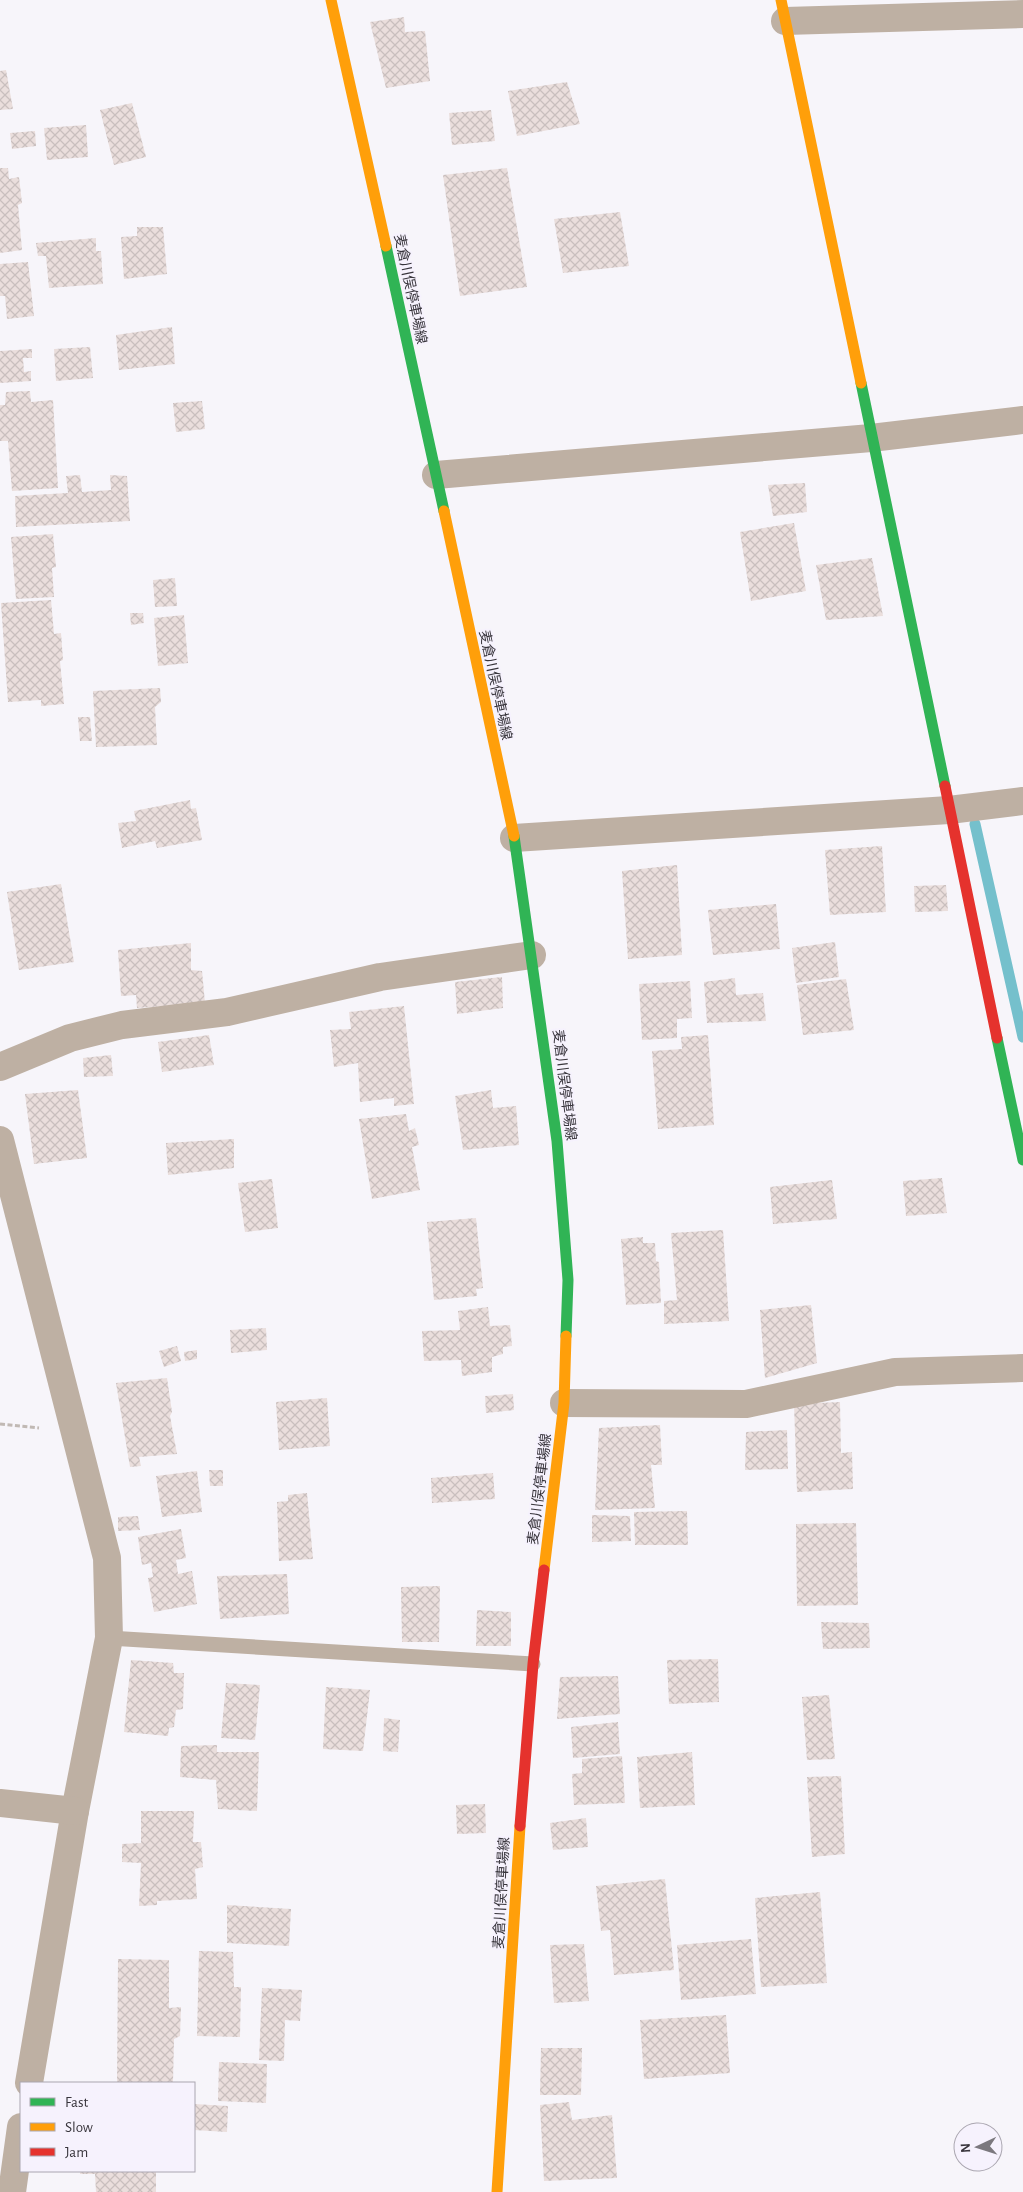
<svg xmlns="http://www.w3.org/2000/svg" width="1023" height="2192" viewBox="0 0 1023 2192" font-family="'Alegreya Sans','Noto Sans JP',sans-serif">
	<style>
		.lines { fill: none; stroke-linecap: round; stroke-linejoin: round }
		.stream { stroke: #75c0cc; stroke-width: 11 }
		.building { fill: url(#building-cross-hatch) }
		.path { stroke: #c1b9b4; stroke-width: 3; stroke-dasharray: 5 2.5; stroke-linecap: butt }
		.lane { stroke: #beb0a3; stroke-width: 15 }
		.street { stroke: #beb0a3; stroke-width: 28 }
		.fast { stroke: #30b455; stroke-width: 11 }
		.slow { stroke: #ff9f0a; stroke-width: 11 }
		.jam { stroke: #e5322d; stroke-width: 11 }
		.labels { text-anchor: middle; stroke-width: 4; stroke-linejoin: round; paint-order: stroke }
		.street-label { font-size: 14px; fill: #38353c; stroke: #f6f2fd }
	</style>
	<defs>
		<pattern id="building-cross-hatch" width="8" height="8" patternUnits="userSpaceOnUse" patternTransform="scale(1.25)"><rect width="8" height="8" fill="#eadedc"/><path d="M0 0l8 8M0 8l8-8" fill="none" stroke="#c9bfbe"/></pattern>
	</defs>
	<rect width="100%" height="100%" fill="#f7f5fa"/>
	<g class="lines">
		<polyline class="stream" points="975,824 1023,1037"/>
	</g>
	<g class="building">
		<polygon points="404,17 405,32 425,31 430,81 386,88 370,22"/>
		<polygon points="6,70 13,109 0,110 0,71"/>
		<polygon points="567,82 580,124 517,136 508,91"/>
		<polygon points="132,103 146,157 114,165 100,110"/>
		<polygon points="491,110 495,141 452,145 449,113"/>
		<polygon points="86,125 88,157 47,160 44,128"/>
		<polygon points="35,131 36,146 12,149 10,133"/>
		<polygon points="0,168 8,168 9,179 19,177 22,203 18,205 22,250 0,253"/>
		<polygon points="507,168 527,287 460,296 443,175"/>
		<polygon points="620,212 629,266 563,273 554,219"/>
		<polygon points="137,227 163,227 167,274 124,279 121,237 137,236"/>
		<polygon points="96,238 96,251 101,251 103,284 49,288 46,256 38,256 36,243"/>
		<polygon points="28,262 34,316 7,319 5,296 0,296 0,264"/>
		<polygon points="172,327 175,364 119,370 116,335"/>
		<polygon points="90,347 93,378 56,381 54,349"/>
		<polygon points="32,349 32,358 23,358 24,372 31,371 31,381 0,383 0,351"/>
		<polygon points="30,391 31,402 53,400 58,488 12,491 8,441 0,441 0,405 5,405 6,392"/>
		<polygon points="202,401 205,429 176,432 173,403"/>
		<polygon points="80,475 82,492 111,490 110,475 127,476 130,521 16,527 15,496 68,493 66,476"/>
		<polygon points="805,483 807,512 773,516 768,485"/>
		<polygon points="794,523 806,591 751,601 740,532"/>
		<polygon points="53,534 56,567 52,568 54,597 16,599 11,537"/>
		<polygon points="872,558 883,616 826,620 816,565"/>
		<polygon points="175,578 177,606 155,607 153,580"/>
		<polygon points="51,600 54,634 61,633 63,660 60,661 64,704 41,706 41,700 8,702 1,603"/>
		<polygon points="130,613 143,613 144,623 131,625"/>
		<polygon points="184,615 188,663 158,666 154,618"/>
		<polygon points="160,688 161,702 155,707 157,745 96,747 93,691"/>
		<polygon points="78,717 90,717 92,741 80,741"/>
		<polygon points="190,800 191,809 196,808 202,840 157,848 155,841 122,848 118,823 136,821 134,811"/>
		<polygon points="882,846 886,912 830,915 825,850"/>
		<polygon points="677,865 682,955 628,959 622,871"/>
		<polygon points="61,884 74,962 19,970 7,892"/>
		<polygon points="946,885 948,911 915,912 914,886"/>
		<polygon points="776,904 780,949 713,955 708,910"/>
		<polygon points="835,942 839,977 796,983 792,948"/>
		<polygon points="191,943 191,970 202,971 205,1003 137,1008 136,995 121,996 118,950"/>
		<polygon points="502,977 503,1008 457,1014 455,982"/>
		<polygon points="735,978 736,995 763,993 766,1021 707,1023 704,982"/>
		<polygon points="846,979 854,1030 803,1035 797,985"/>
		<polygon points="690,981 692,1018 677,1019 677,1038 642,1040 639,984"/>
		<polygon points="404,1006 414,1104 394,1106 394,1098 360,1102 358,1063 334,1067 330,1030 351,1029 349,1012"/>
		<polygon points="209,1035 214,1065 162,1072 158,1042"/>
		<polygon points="708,1035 714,1125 658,1129 652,1051 682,1049 681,1037"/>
		<polygon points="111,1055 113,1076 84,1077 83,1058"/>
		<polygon points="78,1090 87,1158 34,1164 25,1094"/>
		<polygon points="491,1090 493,1108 516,1106 519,1145 463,1150 455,1096"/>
		<polygon points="406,1114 409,1131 415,1128 419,1145 412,1147 420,1190 372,1199 359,1119"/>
		<polygon points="234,1139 234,1168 168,1175 166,1143"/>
		<polygon points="942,1178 947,1213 906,1216 903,1181"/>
		<polygon points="272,1179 278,1228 245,1232 238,1183"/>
		<polygon points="832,1180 837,1219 773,1224 770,1187"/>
		<polygon points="476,1218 483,1288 476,1289 477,1296 434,1300 427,1222"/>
		<polygon points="723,1230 729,1321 664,1324 664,1301 677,1300 671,1233"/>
		<polygon points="643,1237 643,1243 655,1243 656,1261 659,1262 661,1303 626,1305 621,1239"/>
		<polygon points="811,1305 817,1363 765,1378 760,1310"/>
		<polygon points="488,1307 490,1326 510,1325 512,1346 503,1347 503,1354 492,1357 492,1372 462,1376 461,1360 424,1361 422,1331 460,1330 458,1311"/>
		<polygon points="266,1328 267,1350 231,1353 230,1330"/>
		<polygon points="177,1346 181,1361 164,1367 159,1351"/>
		<polygon points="197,1350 197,1359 185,1361 184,1352"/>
		<polygon points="167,1378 172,1412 170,1416 177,1454 139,1457 141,1466 130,1467 116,1383"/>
		<polygon points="513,1394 514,1410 486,1413 485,1396"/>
		<polygon points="327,1398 330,1446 279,1450 276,1402"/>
		<polygon points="840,1402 841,1453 852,1452 853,1489 797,1492 794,1404"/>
		<polygon points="660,1425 662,1465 651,1465 655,1508 595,1510 599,1428"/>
		<polygon points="787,1430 788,1469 745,1470 746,1432"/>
		<polygon points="209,1470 223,1470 223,1486 210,1486"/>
		<polygon points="197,1471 202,1512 162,1517 156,1476"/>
		<polygon points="493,1473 495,1499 432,1503 431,1478"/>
		<polygon points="307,1493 313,1559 279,1561 277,1502 288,1501 288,1495"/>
		<polygon points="687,1511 688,1545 635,1545 634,1512"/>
		<polygon points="592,1515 630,1516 631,1541 592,1542"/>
		<polygon points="138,1516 140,1530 118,1531 118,1517"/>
		<polygon points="856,1523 858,1605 797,1606 796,1524"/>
		<polygon points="181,1529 186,1558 176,1560 178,1574 192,1571 197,1604 154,1612 148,1578 153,1577 151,1563 142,1565 138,1537"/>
		<polygon points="287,1574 289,1614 220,1619 217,1576"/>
		<polygon points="440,1586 439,1642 402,1642 401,1587"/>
		<polygon points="477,1610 511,1612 511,1646 476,1646"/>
		<polygon points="821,1622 869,1623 870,1648 823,1649"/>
		<polygon points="718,1659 719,1702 669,1704 667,1660"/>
		<polygon points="131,1660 173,1663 174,1673 184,1673 183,1709 176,1710 174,1727 169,1728 168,1736 124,1732"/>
		<polygon points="618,1676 620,1714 557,1719 560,1677"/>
		<polygon points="226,1683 260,1685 255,1740 221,1738"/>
		<polygon points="326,1687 370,1690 363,1751 323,1749"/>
		<polygon points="829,1695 835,1759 807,1760 802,1697"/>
		<polygon points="384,1718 400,1720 398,1752 383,1751"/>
		<polygon points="618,1722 620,1754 573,1758 571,1727"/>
		<polygon points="217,1745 217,1752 259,1752 257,1811 218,1809 216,1780 180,1777 181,1746"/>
		<polygon points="692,1752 695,1805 640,1808 637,1757"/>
		<polygon points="622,1756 625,1803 574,1805 572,1774 582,1773 582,1759"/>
		<polygon points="841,1776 845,1854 812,1857 807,1777"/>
		<polygon points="485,1804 486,1833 457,1834 456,1805"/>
		<polygon points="141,1811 194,1811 193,1842 201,1842 203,1867 195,1869 197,1899 157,1901 157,1905 139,1906 141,1863 122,1862 122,1844 141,1843"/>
		<polygon points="586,1818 588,1847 553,1850 550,1823"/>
		<polygon points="665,1879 674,1970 614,1975 610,1930 601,1931 596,1886"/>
		<polygon points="820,1892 827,1983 761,1987 755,1898"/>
		<polygon points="227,1905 291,1909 289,1946 227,1943"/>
		<polygon points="751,1939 756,1994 681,2000 677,1945"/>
		<polygon points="584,1944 589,2001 554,2003 550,1945"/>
		<polygon points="199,1951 233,1952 234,1987 241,1987 240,2037 197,2036"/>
		<polygon points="118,1959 169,1960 169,2008 181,2007 180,2036 174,2039 173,2082 117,2082"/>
		<polygon points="262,1988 302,1990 300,2021 285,2020 284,2061 259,2060"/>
		<polygon points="726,2015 730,2073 644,2079 640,2020"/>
		<polygon points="541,2048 582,2048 581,2095 540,2095"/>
		<polygon points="219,2062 267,2064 266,2103 218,2101"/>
		<polygon points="569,2102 572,2120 612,2115 617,2178 544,2181 540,2105"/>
		<polygon points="194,2104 228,2106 227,2132 194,2130"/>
		<polygon points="80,2171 156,2171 156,2192 96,2192 95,2174 80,2174"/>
	</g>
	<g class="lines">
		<polyline class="path" points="0,1424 39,1428"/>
		<polyline class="lane" points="109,1638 533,1664"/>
		<g class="street">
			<polyline points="785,21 1023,14"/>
			<polyline points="436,475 871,438 1023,420"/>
			<polyline points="514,838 949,810 1023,801"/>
			<polyline points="0,1067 70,1038 122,1025 227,1012 380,977 532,955"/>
			<polyline points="0,1140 107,1558 109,1638 75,1811 29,2083"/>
			<polyline points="564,1403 746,1404 895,1372 1023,1368"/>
			<polyline points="0,1803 75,1811"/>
			<polyline points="12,2192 21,2127"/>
		</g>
		<g class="fast">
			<polyline points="386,246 444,511"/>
			<polyline points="861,383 945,786"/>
			<polyline points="514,836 557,1141 568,1280 566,1336"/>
			<polyline points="997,1038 1023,1160"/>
		</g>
		<g class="slow">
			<polyline points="331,0 386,246"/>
			<polyline points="781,0 861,383"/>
			<polyline points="444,511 514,836"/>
			<polyline points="544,1570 564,1403 566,1336"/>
			<polyline points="497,2192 520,1826"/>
		</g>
		<g class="jam">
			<polyline points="945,786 997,1038"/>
			<polyline points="520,1826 533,1664 544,1570"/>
		</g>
	</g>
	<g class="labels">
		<g class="street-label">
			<text transform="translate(411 289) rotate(78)" y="5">麦倉川俣停車場線</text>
			<text transform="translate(496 685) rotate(78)" y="5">麦倉川俣停車場線</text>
			<text transform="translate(565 1085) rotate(83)" y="5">麦倉川俣停車場線</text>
			<text transform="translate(539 1489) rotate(-83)" y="5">麦倉川俣停車場線</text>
			<text transform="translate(501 1893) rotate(-87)" y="5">麦倉川俣停車場線</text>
		</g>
	</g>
	<rect x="20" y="2082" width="175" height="90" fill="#f6f2fd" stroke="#aaa6b0"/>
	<rect x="30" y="2098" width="25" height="8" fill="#30b455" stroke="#aaa6b0"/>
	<text x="65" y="2107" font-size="15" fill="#38353c">Fast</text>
	<rect x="30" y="2123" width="25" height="8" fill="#ff9f0a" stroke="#aaa6b0"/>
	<text x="65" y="2132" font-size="15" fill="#38353c">Slow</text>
	<rect x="30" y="2148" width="25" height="8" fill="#e5322d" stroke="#aaa6b0"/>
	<text x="65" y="2157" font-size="15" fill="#38353c">Jam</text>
	<g transform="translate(978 2147) rotate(266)"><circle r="24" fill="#f6f2fd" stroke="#aaa6b0"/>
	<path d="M0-4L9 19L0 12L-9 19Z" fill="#7b787e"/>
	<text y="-8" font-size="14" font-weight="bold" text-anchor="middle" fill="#38353c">N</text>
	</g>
</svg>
